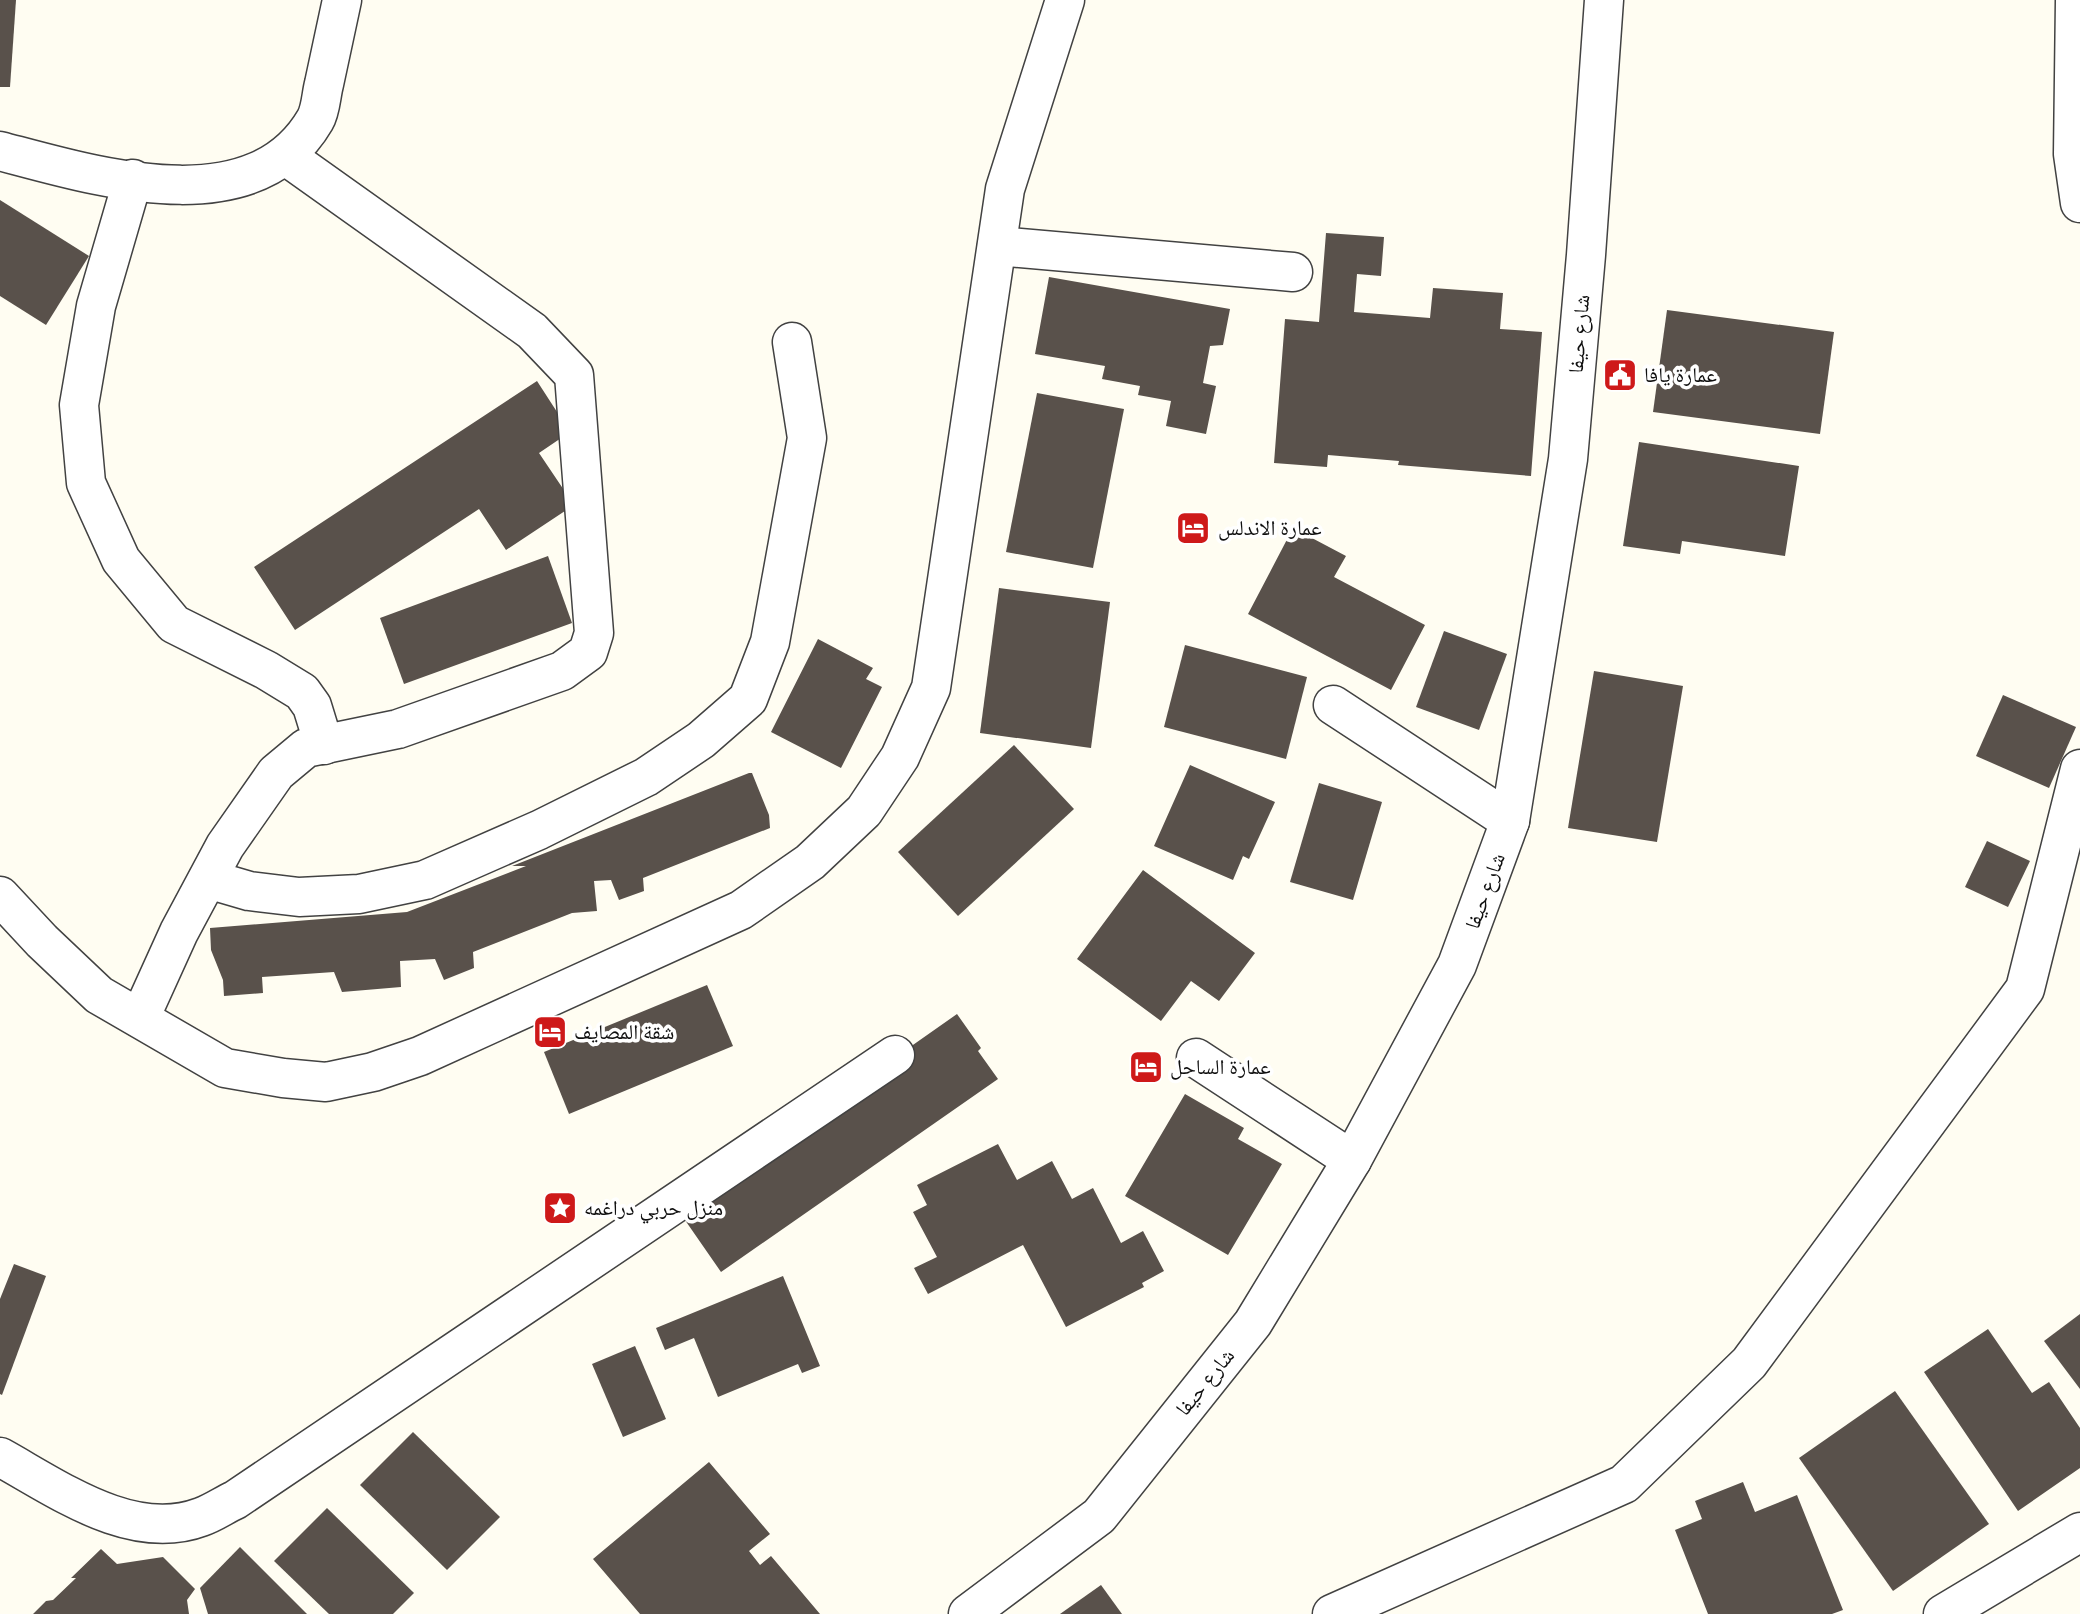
<svg xmlns="http://www.w3.org/2000/svg" width="2080" height="1614" viewBox="0 0 2080 1614" font-family="'IBM Plex Serif','Noto Naskh Arabic',serif">
	<style>
		.building { fill: #59514b }
		.lines { fill: none; stroke-linecap: round; stroke-linejoin: round }
		.minor-casing { stroke: #424242; stroke-width: 41 }
		.minor { stroke: #fff; stroke-width: 38 }
		.labels { text-anchor: middle; stroke-width: 7; stroke-linejoin: round; paint-order: stroke }
		.street-label { font-size: 21px; fill: #0f0f0f; stroke: #fff }
		.poi-label { font-size: 21px; fill: #0f0f0f; stroke: #fff; text-anchor: start }
	</style>
	<rect width="100%" height="100%" fill="#fffdf2"/>
	<g class="building">
		<polygon points="0,0 16,0 10,87 0,87"/>
		<polygon points="0,200 89,256 46,325 0,296"/>
		<polygon points="1326,233 1384,237 1381,276 1357,274 1354,312 1430,318 1433,288 1503,293 1500,329 1542,332 1531,476 1398,465 1399,461 1328,455 1327,467 1274,463 1285,319 1319,322"/>
		<polygon points="1049,277 1230,309 1223,345 1210,346 1203,383 1216,386 1206,434 1166,426 1171,401 1138,395 1140,386 1102,379 1105,366 1035,354"/>
		<polygon points="1667,310 1834,332 1820,434 1653,412"/>
		<polygon points="537,381 570,432 539,453 574,505 506,550 479,509 295,630 254,567"/>
		<polygon points="1037,393 1124,409 1093,568 1006,552"/>
		<polygon points="1639,442 1799,466 1785,556 1682,541 1680,554 1623,546"/>
		<polygon points="1293,528 1346,556 1334,577 1425,625 1391,690 1248,614"/>
		<polygon points="548,556 572,623 404,684 380,618"/>
		<polygon points="999,588 1110,602 1091,748 980,733"/>
		<polygon points="1444,631 1507,654 1479,730 1416,707"/>
		<polygon points="818,639 873,668 866,679 882,687 841,768 771,732"/>
		<polygon points="1185,645 1307,677 1286,759 1164,727"/>
		<polygon points="1594,671 1683,686 1657,842 1568,828"/>
		<polygon points="2003,695 2076,727 2049,788 1976,756"/>
		<polygon points="1014,745 1074,809 958,916 898,852"/>
		<polygon points="1190,765 1275,802 1249,859 1243,856 1233,880 1154,846"/>
		<polygon points="749,773 752,773 769,815 770,828 643,878 644,891 619,900 611,880 594,881 597,911 572,913 473,952 474,968 444,980 435,959 400,961 401,987 342,992 334,972 262,977 263,993 224,996 223,980 211,950 210,928 407,912 526,866 512,866"/>
		<polygon points="1319,783 1382,802 1353,900 1290,882"/>
		<polygon points="1987,841 2030,861 2008,907 1965,887"/>
		<polygon points="1143,870 1255,953 1219,1001 1191,981 1161,1021 1077,959"/>
		<polygon points="707,985 733,1046 569,1114 544,1052"/>
		<polygon points="957,1014 981,1048 978,1051 998,1079 721,1272 678,1210"/>
		<polygon points="1185,1094 1244,1128 1238,1139 1282,1164 1228,1255 1125,1196"/>
		<polygon points="998,1144 1017,1180 1052,1161 1072,1199 1093,1188 1121,1243 1143,1231 1164,1271 1142,1283 1144,1287 1066,1327 1023,1245 928,1294 914,1268 937,1257 913,1212 927,1205 917,1185"/>
		<polygon points="14,1264 46,1276 2,1395 0,1394 0,1299"/>
		<polygon points="783,1276 820,1366 802,1373 798,1364 718,1397 694,1338 665,1350 656,1328"/>
		<polygon points="2080,1314 2080,1389 2044,1341"/>
		<polygon points="1988,1329 2032,1393 2049,1382 2080,1428 2080,1468 2018,1511 1924,1372"/>
		<polygon points="635,1346 666,1419 623,1437 592,1364"/>
		<polygon points="1895,1391 1989,1524 1893,1591 1799,1458"/>
		<polygon points="413,1432 500,1517 447,1570 360,1485"/>
		<polygon points="709,1462 770,1534 749,1551 760,1565 771,1556 820,1614 640,1614 593,1559"/>
		<polygon points="1743,1482 1755,1512 1797,1495 1843,1610 1832,1614 1708,1614 1675,1530 1702,1519 1695,1501"/>
		<polygon points="327,1508 414,1593 393,1614 329,1614 274,1561"/>
		<polygon points="240,1547 307,1614 208,1614 200,1588"/>
		<polygon points="101,1549 117,1564 163,1557 195,1589 187,1600 189,1614 33,1614 46,1601 53,1600 76,1578 71,1578"/>
		<polygon points="1101,1585 1122,1614 1060,1614"/>
	</g>
	<g class="lines">
		<g class="minor-casing">
			<g id="minor">
				<polyline points="2075,0 2073,154 2080,203"/>
				<path d="M0,151C95,176 253,226 315,120C321,110 321,95 324,84C330,56 336,28 342,0"/>
				<polyline points="133,179 96,306 79,405 86,483 121,560 174,624 266,670 302,692 312,706 324,745"/>
				<polyline points="997,246 1293,272"/>
				<polyline points="1333,705 1510,821"/>
				<polyline points="208,879 249,891 299,897 359,894 425,880 539,830 646,777 701,740 748,699 770,642 807,438 792,342"/>
				<polyline points="0,896 42,941 99,995 225,1068 283,1078 326,1082 373,1072 420,1056 741,910 810,862 864,811 900,757 931,688 1005,189 1065,0"/>
				<polyline points="140,1018 179,932 225,846 276,773 306,748 398,729 562,671 588,652 594,633 574,375 532,331 286,156"/>
				<polyline points="1196,1058 1352,1160"/>
				<path d="M0,1457C58,1489 132,1543 201,1517C213,1513 224,1505 235,1500L895,1055"/>
				<polyline points="968,1614 1099,1516 1253,1323 1352,1160 1457,965 1510,821 1568,459 1586,255 1604,0"/>
				<polyline points="1332,1614 1624,1484 1749,1363 2025,989 2080,769"/>
				<polyline points="1943,1614 2080,1532"/>
			</g>
		</g>
		<use href="#minor" class="minor"/>
	</g>
	<defs>
		<g id="civic-square" transform="scale(1.75)"><rect x="-9" y="-9" width="18" height="18" rx="4" fill="#ce1919" stroke="#fff"/><path d="M-.6-6.5H3V-4.5H.6V-3L4-1V1h2V6H-6V1h2V-1L-.6-3ZM-1.2 2.5V6h2.4V2.5Z" fill="#fff"/></g>
		<g id="hotel-square" transform="scale(1.75)"><rect x="-9" y="-9" width="18" height="18" rx="4" fill="#ce1919" stroke="#fff"/><path d="M-6-4.5h1.5V1H6V5H4.5V3h-9V5H-6ZM-4 0a1.8 1.8 0 1 1 3.6 0ZM.5 0V-2.5h3Q6-2.5 6 0Z" fill="#fff"/></g>
		<g id="sight-square" transform="scale(1.75)"><rect x="-9" y="-9" width="18" height="18" rx="4" fill="#ce1919" stroke="#fff"/><path d="M0-6L1.8-2.2L6-1.7L2.9 1.2L3.7 5.4L0 3.3L-3.7 5.4L-2.9 1.2L-6-1.7L-1.8-2.2Z" fill="#fff"/></g>
	</defs>
	<g fill-rule="evenodd">
		<use href="#civic-square" x="1620" y="375"/>
		<use href="#hotel-square" x="1193" y="528"/>
		<use href="#hotel-square" x="550" y="1032"/>
		<use href="#hotel-square" x="1146" y="1067"/>
		<use href="#sight-square" x="560" y="1208"/>
	</g>
	<g class="labels">
		<g class="street-label">
			<text transform="translate(1579 334) rotate(-85)" y="7">شارع حيفا</text>
			<text transform="translate(1485 891) rotate(-70)" y="7">شارع حيفا</text>
			<text transform="translate(1205 1382) rotate(-51)" y="7">شارع حيفا</text>
		</g>
		<g class="poi-label">
			<text x="1644" y="382">عمارة يافا</text>
			<text x="1218" y="535">عمارة الاندلس</text>
			<text x="574" y="1039">شقة المصايف</text>
			<text x="1170" y="1074">عمارة الساحل</text>
			<text x="584" y="1215">منزل حربي دراغمه</text>
		</g>
	</g>
</svg>
